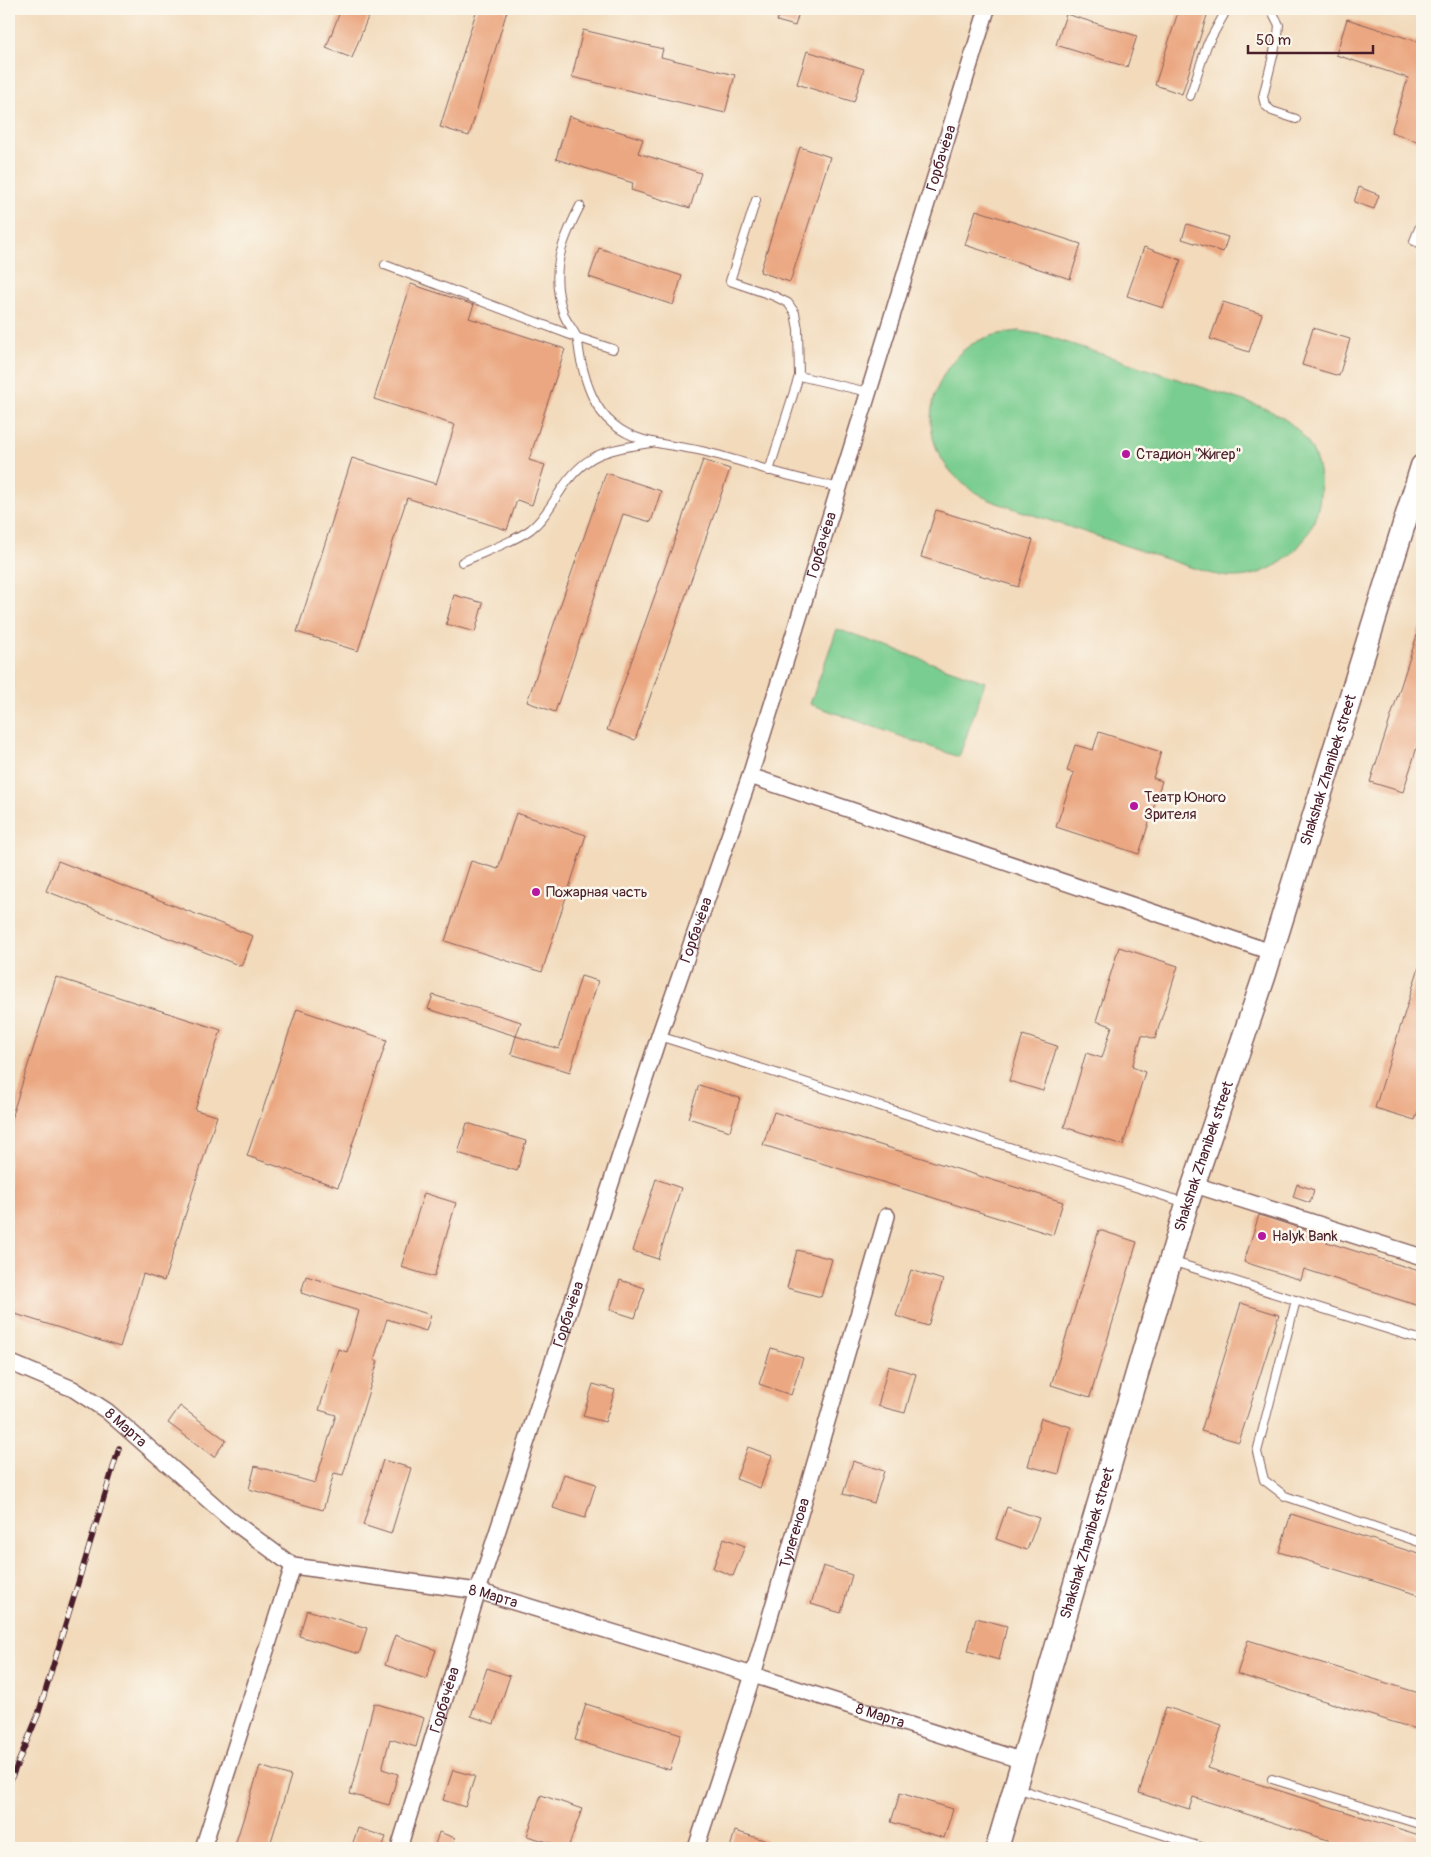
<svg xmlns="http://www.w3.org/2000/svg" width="1431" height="1857" viewBox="0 0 1431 1857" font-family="Pangolin,sans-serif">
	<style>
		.green { fill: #7acd90; stroke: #62765e }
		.building { fill: #eba781 }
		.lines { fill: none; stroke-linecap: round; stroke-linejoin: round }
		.service-casing { stroke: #85605d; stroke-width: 10 }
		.minor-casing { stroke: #85605d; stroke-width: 18 }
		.secondary-casing { stroke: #85605d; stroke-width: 25 }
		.service { stroke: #fff; stroke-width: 8 }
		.minor { stroke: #fff; stroke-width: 15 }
		.secondary { stroke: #fff; stroke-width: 22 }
		.rail-casing { stroke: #4a1f2b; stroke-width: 5.5 }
		.rail { stroke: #fbf7ec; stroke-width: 4; stroke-dasharray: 11; stroke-linecap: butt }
		.poi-dot { fill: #b5179e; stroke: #fbf7ec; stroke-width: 2 }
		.labels { text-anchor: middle; stroke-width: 5; stroke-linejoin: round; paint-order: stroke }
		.street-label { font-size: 15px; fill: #4a1f2b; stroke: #fbf7ec }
		.poi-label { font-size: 15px; fill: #4a1f2b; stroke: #fbf7ec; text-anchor: start }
	</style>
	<rect width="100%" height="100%" fill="#fbf7ec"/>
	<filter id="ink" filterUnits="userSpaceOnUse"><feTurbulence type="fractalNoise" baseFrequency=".02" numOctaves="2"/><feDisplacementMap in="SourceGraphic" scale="10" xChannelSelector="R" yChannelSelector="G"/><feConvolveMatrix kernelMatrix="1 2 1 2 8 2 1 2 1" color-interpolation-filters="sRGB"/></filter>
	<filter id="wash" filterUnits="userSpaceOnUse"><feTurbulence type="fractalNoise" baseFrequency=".0096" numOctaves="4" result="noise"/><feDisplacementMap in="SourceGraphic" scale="20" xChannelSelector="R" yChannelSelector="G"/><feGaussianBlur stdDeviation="1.12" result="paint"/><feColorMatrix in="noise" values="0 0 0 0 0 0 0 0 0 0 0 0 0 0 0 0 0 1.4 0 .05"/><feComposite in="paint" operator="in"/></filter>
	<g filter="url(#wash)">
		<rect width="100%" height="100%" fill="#f2dabb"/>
		<g class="green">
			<path d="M1019,331L1044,335L1259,406C1276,413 1291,421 1303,436C1335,476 1321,538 1278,564C1265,572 1250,577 1235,577C1226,577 1217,575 1208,573L994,502C947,482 918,440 937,389C943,374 952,359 965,349C980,337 1000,333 1019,331Z"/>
			<polygon points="837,629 985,682 959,757 810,704"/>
		</g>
		<g id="blocks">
			<g class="building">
				<polygon points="341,9 371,9 352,58 326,48"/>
				<polygon points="477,9 500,9 507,11 469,136 440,127"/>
				<polygon points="781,9 800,9 795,26 777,21"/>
				<polygon points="1179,9 1209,9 1182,94 1155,85"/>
				<polygon points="1066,14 1137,36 1127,67 1056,45"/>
				<polygon points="1347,19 1422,43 1422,143 1391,132 1408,78 1336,55"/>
				<polygon points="583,30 663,49 661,57 735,75 725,113 572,77"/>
				<polygon points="807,51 864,69 854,102 797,84"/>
				<polygon points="569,116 643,139 638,153 701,173 690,208 631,190 633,183 556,159"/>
				<polygon points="800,147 830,157 790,282 760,272"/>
				<polygon points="1359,187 1379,195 1374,209 1354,202"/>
				<polygon points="976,210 1081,244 1070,279 965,245"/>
				<polygon points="1187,224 1228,237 1223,252 1182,239"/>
				<polygon points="1144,247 1181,260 1163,308 1127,296"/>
				<polygon points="599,248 682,276 673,305 589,277"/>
				<polygon points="411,284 474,305 469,318 565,349 529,460 545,465 532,505 517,500 507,530 407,498 358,651 297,632 352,458 436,484 455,425 374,399"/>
				<polygon points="1223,302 1262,314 1249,352 1210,339"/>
				<polygon points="1313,328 1350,339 1339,376 1302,365"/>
				<polygon points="703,460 730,469 635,740 607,730"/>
				<polygon points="606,473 661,491 651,522 623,514 555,712 527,702"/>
				<polygon points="936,510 1033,540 1018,587 921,557"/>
				<polygon points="454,595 483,603 475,632 446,624"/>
				<polygon points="1419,629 1422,629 1422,731 1403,792 1370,782"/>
				<polygon points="1099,732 1161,752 1153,778 1162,781 1139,854 1056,827 1074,773 1067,771 1075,745 1093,750"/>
				<polygon points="516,813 586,835 542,972 445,941 471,861 498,869"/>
				<polygon points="58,861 253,936 241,966 46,891"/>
				<polygon points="1119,947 1178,966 1155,1039 1142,1035 1132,1067 1145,1072 1123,1145 1064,1127 1086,1053 1102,1058 1112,1026 1096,1021"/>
				<polygon points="1419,967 1422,967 1422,1098 1415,1120 1375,1108"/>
				<polygon points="581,976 598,981 570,1072 511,1054 516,1036 559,1049"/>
				<polygon points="56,977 221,1030 195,1110 217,1116 164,1281 143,1274 120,1347 9,1312 9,1125"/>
				<polygon points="433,995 521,1022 516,1036 428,1009"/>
				<polygon points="297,1009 387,1040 338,1187 247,1156"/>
				<polygon points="1023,1035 1057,1046 1043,1091 1009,1081"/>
				<polygon points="699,1085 740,1098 730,1131 688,1118"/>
				<polygon points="774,1112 1063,1202 1053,1235 763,1145"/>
				<polygon points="467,1123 526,1141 517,1171 458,1153"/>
				<polygon points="656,1179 681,1188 658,1259 633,1251"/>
				<polygon points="1297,1184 1314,1190 1310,1203 1293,1197"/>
				<polygon points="424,1193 456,1203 434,1277 401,1267"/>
				<polygon points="1259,1215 1315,1233 1314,1238 1422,1272 1422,1307 1304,1269 1301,1280 1244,1262"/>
				<polygon points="1099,1230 1137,1242 1090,1397 1051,1385"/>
				<polygon points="797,1250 832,1259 821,1297 787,1288"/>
				<polygon points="911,1270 943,1280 928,1326 896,1316"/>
				<polygon points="306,1276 431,1315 426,1331 387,1319 374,1360 378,1361 343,1475 334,1473 323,1510 249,1489 255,1466 315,1483 336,1415 319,1410 338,1349 347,1352 359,1311 301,1293"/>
				<polygon points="620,1280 645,1288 635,1318 610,1310"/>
				<polygon points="1241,1303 1279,1315 1239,1442 1201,1431"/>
				<polygon points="771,1348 803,1358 791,1395 759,1384"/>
				<polygon points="888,1366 916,1374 905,1413 878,1406"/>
				<polygon points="593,1384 615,1390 605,1422 583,1416"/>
				<polygon points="180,1406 226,1440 214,1457 168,1423"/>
				<polygon points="1041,1418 1071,1427 1059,1474 1028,1466"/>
				<polygon points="748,1447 772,1456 760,1488 736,1479"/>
				<polygon points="383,1460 411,1468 391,1534 363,1525"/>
				<polygon points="853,1461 884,1471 874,1503 843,1494"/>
				<polygon points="564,1474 596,1484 585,1518 553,1508"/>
				<polygon points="1007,1507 1039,1518 1027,1550 996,1539"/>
				<polygon points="1291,1514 1422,1555 1422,1596 1279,1552"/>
				<polygon points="724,1538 745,1546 733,1576 713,1568"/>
				<polygon points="823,1566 852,1575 841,1613 811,1604"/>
				<polygon points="307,1610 367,1628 359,1654 299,1636"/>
				<polygon points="976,1618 1007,1626 999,1660 968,1651"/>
				<polygon points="395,1635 436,1650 426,1679 385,1665"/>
				<polygon points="1248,1640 1422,1694 1422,1731 1237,1674"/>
				<polygon points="487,1668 510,1676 494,1724 471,1716"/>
				<polygon points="374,1703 424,1718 416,1747 390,1739 382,1769 398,1774 389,1805 350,1794"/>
				<polygon points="586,1704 681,1734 670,1770 575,1740"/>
				<polygon points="1166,1707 1222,1725 1208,1768 1422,1836 1422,1848 1353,1848 1193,1797 1189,1809 1139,1793"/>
				<polygon points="260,1766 291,1776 269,1848 234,1848"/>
				<polygon points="453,1770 475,1776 465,1807 443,1800"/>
				<polygon points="900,1793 953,1809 944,1838 891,1822"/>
				<polygon points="541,1795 582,1809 568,1848 527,1836"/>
				<polygon points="358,1828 386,1837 382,1848 351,1848"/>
				<polygon points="735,1831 780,1845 780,1848 730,1848"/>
				<polygon points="439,1832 455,1838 452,1848 434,1848"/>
			</g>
		</g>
	</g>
	<g filter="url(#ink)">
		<use href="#blocks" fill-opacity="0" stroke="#85605d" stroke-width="1"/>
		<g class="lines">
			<g class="service-casing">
				<g id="service">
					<polyline points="1271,9 1279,25 1278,35 1263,97 1265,105 1272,111 1296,119"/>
					<polyline points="1190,96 1207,45 1227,9"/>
					<polyline points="756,200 730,281 774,296 788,303 795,313 798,329 799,376 769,471"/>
					<path d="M580,206C561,243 549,273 564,315C567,323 574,330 577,338C579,345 579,353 581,361C586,383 594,409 613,424C639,446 675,444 706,452C727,457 748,464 768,470C792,477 815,482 839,488"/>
					<polyline points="1422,221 1414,241 1422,244"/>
					<polyline points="385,265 576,337 613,349"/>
					<polyline points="799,376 868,392"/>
					<path d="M462,562C481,553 516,541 531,529C543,520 551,505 559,493C585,452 606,450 651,443"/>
					<polyline points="659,1036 1186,1203"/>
					<polyline points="1171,1261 1422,1340"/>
					<polyline points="1296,1300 1257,1452 1264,1480 1285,1496 1422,1543"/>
					<polyline points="1272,1779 1422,1825"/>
					<polyline points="1016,1788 1204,1848"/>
				</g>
			</g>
			<g class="minor-casing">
				<g id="minor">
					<polyline points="750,776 1271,952"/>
					<polyline points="1195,1185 1422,1257"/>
					<path id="s1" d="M9,1362L73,1389L107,1411L231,1520L293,1566L478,1591L753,1675L1023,1761"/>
					<polyline points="203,1848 293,1566"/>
					<path id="s2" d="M399,1848L478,1591L659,1036L750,776L987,9"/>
					<path id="s3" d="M696,1848L753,1675L887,1216"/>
				</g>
			</g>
			<g class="secondary-casing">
				<g id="secondary">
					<path id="s4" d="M997,1848L1187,1204L1264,977L1422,466"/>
				</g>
			</g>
			<use href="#service" class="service"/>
			<use href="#minor" class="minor"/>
			<use href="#secondary" class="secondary"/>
			<g class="rail-casing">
				<polyline id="rail" points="9,1784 38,1715 119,1448"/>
			</g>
			<use href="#rail" class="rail"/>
		</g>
	</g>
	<g class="poi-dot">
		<circle cx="1126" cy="454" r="5"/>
		<circle cx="1134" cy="806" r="5"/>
		<circle cx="536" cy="892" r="5"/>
		<circle cx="1262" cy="1236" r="5"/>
	</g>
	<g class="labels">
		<g class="street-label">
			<text dy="5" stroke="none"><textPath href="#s2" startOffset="1775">Горбачёва</textPath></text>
			<text dy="5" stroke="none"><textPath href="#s2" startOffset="1370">Горбачёва</textPath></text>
			<text dy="5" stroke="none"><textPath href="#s4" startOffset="1128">Shakshak Zhanibek street</textPath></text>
			<text dy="5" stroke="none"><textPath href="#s2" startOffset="965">Горбачёва</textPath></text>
			<text dy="5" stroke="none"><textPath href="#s4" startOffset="722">Shakshak Zhanibek street</textPath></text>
			<text dy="5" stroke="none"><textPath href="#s2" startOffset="560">Горбачёва</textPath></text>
			<text dy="5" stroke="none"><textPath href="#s1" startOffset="135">8 Марта</textPath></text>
			<text dy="5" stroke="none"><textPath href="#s3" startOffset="330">Тулегенова</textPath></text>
			<text dy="5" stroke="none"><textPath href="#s4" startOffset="318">Shakshak Zhanibek street</textPath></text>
			<text dy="5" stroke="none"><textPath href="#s1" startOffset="555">8 Марта</textPath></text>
			<text dy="5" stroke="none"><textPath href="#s2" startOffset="155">Горбачёва</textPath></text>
			<text dy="5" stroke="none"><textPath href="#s1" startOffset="960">8 Марта</textPath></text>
		</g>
		<g class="poi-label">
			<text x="1136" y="459">Стадион "Жигер"</text>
			<text x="1144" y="802">Театр Юного<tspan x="1144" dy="17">Зрителя</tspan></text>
			<text x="546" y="897">Пожарная часть</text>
			<text x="1272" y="1241">Halyk Bank</text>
		</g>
	</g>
	<rect width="1431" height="1857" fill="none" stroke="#fbf7ec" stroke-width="30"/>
	<path d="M1248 45v8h125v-8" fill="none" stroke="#4a1f2b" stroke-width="2.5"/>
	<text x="1256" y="45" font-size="15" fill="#4a1f2b" stroke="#fbf7ec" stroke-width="4" paint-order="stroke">50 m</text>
</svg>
